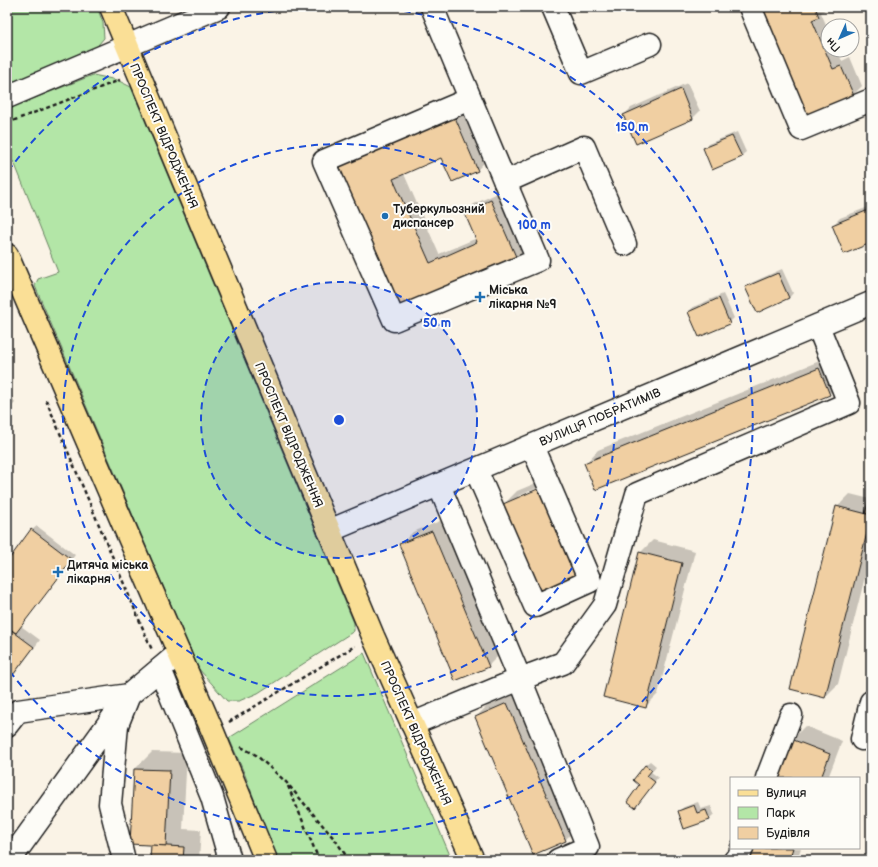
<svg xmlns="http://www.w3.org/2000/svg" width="878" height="867" viewBox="0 0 878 867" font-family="'Balsamiq Sans',sans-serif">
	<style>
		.green { fill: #b3e6a7; stroke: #688162 }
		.shadow { fill: #0003; fill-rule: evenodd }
		.building { fill: #f0cfa2; stroke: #1c1c1c }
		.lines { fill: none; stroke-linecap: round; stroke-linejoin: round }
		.minor-casing { stroke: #1c1c1c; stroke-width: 25 }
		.major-casing { stroke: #1c1c1c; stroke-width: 25 }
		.path { stroke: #1c1c1c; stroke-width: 2.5; stroke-dasharray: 4 3; stroke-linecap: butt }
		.minor { stroke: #fdfcf7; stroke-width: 22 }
		.major { stroke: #fadf96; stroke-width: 22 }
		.ring { fill: none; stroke: #1d4ed8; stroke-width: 2; stroke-dasharray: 7 5 }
		.poi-dot { fill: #1f6fb2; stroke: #fdfcf7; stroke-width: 1.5 }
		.labels { text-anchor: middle; stroke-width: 4; stroke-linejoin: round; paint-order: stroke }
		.street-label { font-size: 12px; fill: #1c1c1c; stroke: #fdfcf7 }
		.poi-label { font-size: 12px; font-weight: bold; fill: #1c1c1c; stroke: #fdfcf7; text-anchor: start }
		.centre { fill: #1d4ed8; stroke: #fdfcf7; stroke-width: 2 }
		.ring-label { font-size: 12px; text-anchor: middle; font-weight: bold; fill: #1d4ed8; stroke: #fdfcf7; stroke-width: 4; stroke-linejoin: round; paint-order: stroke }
	</style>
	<rect width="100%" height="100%" fill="#faf3e6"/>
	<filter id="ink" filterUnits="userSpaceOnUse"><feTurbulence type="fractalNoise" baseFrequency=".025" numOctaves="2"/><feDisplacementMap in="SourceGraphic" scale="8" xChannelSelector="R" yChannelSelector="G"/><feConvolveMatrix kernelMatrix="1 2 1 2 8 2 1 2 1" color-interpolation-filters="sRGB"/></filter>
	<g filter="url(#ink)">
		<g class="green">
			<polygon points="7,7 97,7 103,23 104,38 93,51 7,86"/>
			<polygon points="93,75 117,80 131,87 354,623 354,631 258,693 239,701 227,701 198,668 35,286 38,279 58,272 14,162 7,162 7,109"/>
			<polygon points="364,653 452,860 277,860 245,775 229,738"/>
		</g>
		<g class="shadow">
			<polygon points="765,7 828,7 821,13 828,29 828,50 837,50 842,61 850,57 862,86 853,95 762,11"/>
			<polygon points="687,83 700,111 693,118 636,143 624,115 631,108"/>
			<polygon points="463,107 486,161 477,170 452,181 442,157 404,174 439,254 477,238 465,213 474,204 500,192 526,249 517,258 401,309 339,166"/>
			<polygon points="737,132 746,152 741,156 704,149 708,144"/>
			<polygon points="871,206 871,242 833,225 840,218"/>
			<polygon points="782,269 793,293 789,298 747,287 751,283"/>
			<polygon points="723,294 734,318 729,323 699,336 689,312 693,307"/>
			<polygon points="832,356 842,381 829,394 586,463 598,450"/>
			<polygon points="7,386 15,403 7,411"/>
			<path d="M553,476L542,591L504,504L517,491ZM544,485L545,487L518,498V496Z"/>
			<polygon points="850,494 870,499 871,495 871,553 838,684 825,697 837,507"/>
			<polygon points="445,519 501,653 488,666 400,545 413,532"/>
			<polygon points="37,526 75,555 21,626 40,640 7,684 7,628 16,635 17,633 7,626 7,563 32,530"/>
			<polygon points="653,540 695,551 658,694 645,707 640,553"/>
			<polygon points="520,691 578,827 565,840 476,717 489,704"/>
			<polygon points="805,726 842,741 828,778 777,778 792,739"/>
			<polygon points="152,752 187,753 183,829 201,830 199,860 151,860 152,844 135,769"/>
			<polygon points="650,761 656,766 651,772 658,777 639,803 635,807 645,765"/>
			<polygon points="698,802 701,809 711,806 714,814 709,819 679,811 684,807"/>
			<polygon points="751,848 801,848 797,860 747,860"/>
		</g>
		<g class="building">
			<polygon points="768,7 815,7 819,17 812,20 833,69 841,66 854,96 807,116 761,10"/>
			<polygon points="681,89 693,119 636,144 623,115"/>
			<polygon points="454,115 478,171 452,182 441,158 393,179 430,263 477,242 464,212 491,200 517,259 401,310 338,166"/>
			<polygon points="732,136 742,157 712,170 703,148"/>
			<polygon points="871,209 871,243 844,254 832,225"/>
			<polygon points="778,273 789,298 757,313 745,287"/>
			<polygon points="719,298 730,324 699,337 688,312"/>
			<polygon points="819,368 830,395 595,490 584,463"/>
			<polygon points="540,488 578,577 541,593 503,504"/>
			<polygon points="871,491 871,515 865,514"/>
			<polygon points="836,506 871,515 871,517 825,698 790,689"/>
			<polygon points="31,529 72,560 16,633 7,627 7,562"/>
			<polygon points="432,531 489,667 455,681 399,544"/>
			<polygon points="639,552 682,563 646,708 603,697"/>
			<polygon points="7,627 34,647 7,683"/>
			<polygon points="507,703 566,841 533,855 475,717"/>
			<polygon points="791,739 830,754 821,778 776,778"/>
			<polygon points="645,765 652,770 647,776 655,782 635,808 627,802 639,785 633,780"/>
			<polygon points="134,769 170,770 166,846 130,844"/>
			<polygon points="694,805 697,813 706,810 710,820 684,829 678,811"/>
			<polygon points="151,845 184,847 183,860 150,860"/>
			<polygon points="750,848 793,848 789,860 746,860"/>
		</g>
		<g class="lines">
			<g class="minor-casing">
				<g id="minor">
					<polyline points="432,7 505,182 584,147 625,244"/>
					<polyline points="553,7 581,73 650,44"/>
					<polyline points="750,7 801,129 871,100"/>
					<polyline points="7,97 219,7"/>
					<polyline points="470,99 324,161 394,320 538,260 505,182"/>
					<polyline points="476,470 535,606 590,581 532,446"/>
					<polyline points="329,531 871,303"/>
					<polyline points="160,669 212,797 230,860"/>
					<polyline points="412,724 520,679 439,485"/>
					<polyline points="7,725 18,711 129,695 10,860"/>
					<polyline points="862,739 871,702"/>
					<polyline points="767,778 791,715"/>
					<polyline points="124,860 110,804 117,725 129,695 179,653"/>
					<polyline points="558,860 588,847 520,679 563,663 605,605 637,494 849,403 818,326"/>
					<polyline points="735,860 738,859 742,848"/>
				</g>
			</g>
			<g class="major-casing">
				<g id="major">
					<polyline points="111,7 373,636 473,860"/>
					<polyline points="7,255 213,732 266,860"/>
				</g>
			</g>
			<g class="path">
				<polyline points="7,123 120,80"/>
				<polyline points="46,400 152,650"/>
				<polyline points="229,722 355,646"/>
				<polyline points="241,747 256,755 286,782 336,841 349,860"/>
				<polyline points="288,786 319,860"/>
			</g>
			<use href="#minor" class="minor"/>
			<use href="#major" class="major"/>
		</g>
	</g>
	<circle cx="339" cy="420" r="138" fill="#1d4ed8" fill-opacity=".12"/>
	<g class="ring">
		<circle cx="339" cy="420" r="138"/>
		<circle cx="339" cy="420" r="276"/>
		<path d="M8 171A414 414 0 0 1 310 7M368 7A414 414 0 1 1 8 669"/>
	</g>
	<g class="poi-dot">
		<circle cx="385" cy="216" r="4"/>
		<path d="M478 291h4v4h4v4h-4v4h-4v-4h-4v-4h4z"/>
		<path d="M56 566h4v4h4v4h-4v4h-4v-4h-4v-4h4z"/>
	</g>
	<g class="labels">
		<g class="street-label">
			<text transform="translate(164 136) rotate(67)" y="4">ПРОСПЕКТ ВІДРОДЖЕННЯ</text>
			<text transform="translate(600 417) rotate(-23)" y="4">ВУЛИЦЯ ПОБРАТИМІВ</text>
			<text transform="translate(289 435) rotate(67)" y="4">ПРОСПЕКТ ВІДРОДЖЕННЯ</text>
			<text transform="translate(416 733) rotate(66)" y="4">ПРОСПЕКТ ВІДРОДЖЕННЯ</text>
		</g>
		<g class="poi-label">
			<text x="393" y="213">Туберкульозний<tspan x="393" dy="14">диспансер</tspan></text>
			<text x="489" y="294">Міська<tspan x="489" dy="14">лікарня №9</tspan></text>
			<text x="67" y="569">Дитяча міська<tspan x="67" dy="14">лікарня</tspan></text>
		</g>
	</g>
	<circle cx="339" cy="420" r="6" class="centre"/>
	<g class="ring-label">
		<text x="632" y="131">150 m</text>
		<text x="534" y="229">100 m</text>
		<text x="437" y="327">50 m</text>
	</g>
	<rect width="878" height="867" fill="none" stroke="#fdfcf7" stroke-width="24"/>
	<rect x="12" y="12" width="854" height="843" fill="none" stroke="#1c1c1c" stroke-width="1.5" filter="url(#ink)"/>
	<rect x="730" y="777" width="130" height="72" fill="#fdfcf7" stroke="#a3a29f"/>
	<rect x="738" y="790" width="20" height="6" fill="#fadf96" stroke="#a3a29f"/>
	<text x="766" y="797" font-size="12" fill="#1c1c1c">Вулиця</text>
	<rect x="738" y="807" width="20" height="12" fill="#b3e6a7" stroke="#a3a29f"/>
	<text x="766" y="817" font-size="12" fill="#1c1c1c">Парк</text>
	<rect x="738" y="827" width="20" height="12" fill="#f0cfa2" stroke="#a3a29f"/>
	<text x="766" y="837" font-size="12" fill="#1c1c1c">Будівля</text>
	<g transform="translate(840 38) rotate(225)"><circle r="19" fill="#fdfcf7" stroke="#a3a29f"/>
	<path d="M0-3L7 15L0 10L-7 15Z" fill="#1f6fb2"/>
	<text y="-6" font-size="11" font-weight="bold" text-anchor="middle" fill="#1c1c1c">Пн</text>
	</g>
</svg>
